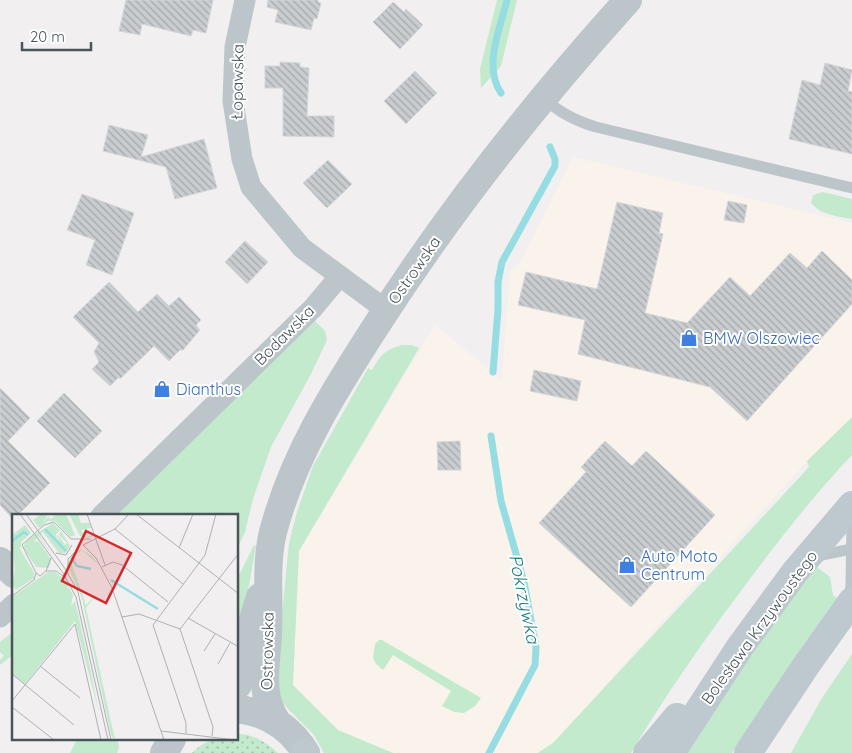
<svg xmlns="http://www.w3.org/2000/svg" width="852" height="753" viewBox="0 0 852 753" font-family="Quicksand,sans-serif">
	<style>
		.commercial { fill: #faf3eb }
		.grass { fill: #c3eacc }
		.garden { fill: url(#garden-dots) }
		.lines { fill: none; stroke-linecap: round; stroke-linejoin: round }
		.stream { stroke: #95dde2; stroke-width: 7 }
		.building { fill: url(#building-back-hatch); stroke: #d4d6da }
		.service { stroke: #bcc5ca; stroke-width: 11 }
		.minor { stroke: #bcc5ca; stroke-width: 21 }
		.tertiary { stroke: #bcc5ca; stroke-width: 28 }
		.secondary { stroke: #bdc8cf; stroke-width: 28 }
		.labels { text-anchor: middle; stroke-width: 4; stroke-linejoin: round; paint-order: stroke }
		.street-label { font-size: 16px; fill: #49555a; stroke: #fff }
		.shop-label { font-size: 16px; fill: #366cbe; stroke: #fff; text-anchor: start }
		.water-label { font-size: 18px; font-style: italic; fill: #1b7e85; stroke: #fff }
		.inset-river { fill: none; stroke: #95dde2; stroke-width: 2.5 }
		.inset-road { fill: none; stroke: #aeb1b4; stroke-width: 1 }
		.view { fill: #d62828; fill-opacity: 0.15; stroke: #d62828; stroke-width: 2.5 }
		.inset-edge { fill: none; stroke: #49555a; stroke-width: 2.5 }
	</style>
	<defs>
		<pattern id="garden-dots" width="8" height="8" patternUnits="userSpaceOnUse" patternTransform="scale(1.25)"><rect width="8" height="8" fill="#c3eacc"/><path d="M2 2h.1M6 6h.1" fill="none" stroke="#a0c0a9" stroke-width="1.8" stroke-linecap="round"/></pattern>
		<pattern id="building-back-hatch" width="6" height="6" patternUnits="userSpaceOnUse" patternTransform="scale(1.25)"><rect width="6" height="6" fill="#cacdd0"/><path d="M-1 5l2 2M0 0l6 6M5-1l2 2" fill="none" stroke="#a6a9ac"/></pattern>
	</defs>
	<rect width="100%" height="100%" fill="#f1eff0"/>
	<polygon class="commercial" points="573,157 852,223 852,417 807,461 552,744 538,753 393,753 338,730 293,685 299,551 435,325 502,380 510,271 520,263"/>
	<g class="grass">
		<polygon points="497,0 517,0 501,66 481,88 480,69"/>
		<path d="M823,192L852,199V219C837,216 821,215 811,203L813,195Z"/>
		<polygon points="314,320 325,331 327,340 311,374 271,447 253,499 245,532 238,547 238,516 113,516"/>
		<path d="M402,345H412L419,348L299,551L293,685L338,730L393,753H324L314,735L288,709L281,700L276,677L289,543L297,512L313,466L368,368L372,370C381,355 384,350 402,345Z"/>
		<path d="M852,417V455C814,495 779,540 746,584C705,639 666,694 631,753H538L554,742L809,467L807,461Z"/>
		<polygon points="254,545 256,546 238,646 238,577"/>
		<polygon points="817,567 830,577 833,595 837,598 803,645 732,753 687,753 739,672 777,618"/>
		<polygon points="14,631 14,654 0,665 0,660 4,656 0,652 0,642"/>
		<polygon points="379,640 382,640 481,698 475,706 464,713 454,712 442,706 451,691 393,655 383,670 376,664 373,658 375,644"/>
		<polygon points="852,654 852,753 791,753 822,698"/>
		<path d="M77,739H116C120,744 119,748 117,753H70Z"/>
	</g>
	<path class="garden" d="M238,734C253,734 266,742 278,753H192C208,737 217,739 238,739Z"/>
	<g class="lines">
		<g class="stream">
			<path d="M501,93C483,67 500,28 507,0"/>
			<polyline points="493,372 498,309 498,282 502,262 555,166 555,159 550,147"/>
			<polyline points="489,753 535,665 536,648 524,582 501,501 491,436"/>
		</g>
	</g>
	<g class="building">
		<polygon points="126,0 213,0 206,33 193,30 191,36 142,24 140,35 119,31"/>
		<polygon points="268,0 318,0 318,2 321,3 317,19 314,18 311,30 275,22 278,10 267,7"/>
		<polygon points="393,2 404,12 406,9 423,25 400,49 373,22"/>
		<polygon points="280,62 300,63 300,67 309,68 307,116 334,116 334,137 283,136 283,88 265,88 265,66 280,66"/>
		<polygon points="825,63 852,70 848,91 852,92 852,154 789,139 802,80 820,85"/>
		<polygon points="415,71 437,93 406,124 384,101"/>
		<polygon points="109,125 148,135 141,157 204,139 217,188 175,199 166,167 103,151"/>
		<polygon points="328,160 352,184 327,208 303,183"/>
		<polygon points="82,194 134,213 112,275 86,265 95,240 67,230"/>
		<polygon points="728,201 747,205 744,223 724,220"/>
		<polygon points="617,202 663,213 659,233 663,234 645,313 687,323 730,277 750,296 790,253 807,268 822,251 852,280 852,304 747,421 710,387 578,354 585,320 518,305 526,272 597,289"/>
		<polygon points="245,241 268,262 247,284 225,262"/>
		<polygon points="109,282 138,312 157,294 169,306 179,297 201,320 196,325 200,330 183,350 180,350 169,361 154,346 120,379 119,377 110,386 92,369 99,362 94,352 99,343 73,317"/>
		<polygon points="534,370 581,381 577,401 530,391"/>
		<polygon points="0,388 30,418 8,441 50,483 17,516 14,516 13,519 0,505"/>
		<polygon points="64,393 102,431 75,458 37,421"/>
		<polygon points="460,441 461,470 438,470 437,442"/>
		<polygon points="605,441 632,466 646,451 715,515 631,607 539,523 586,472 581,467"/>
	</g>
	<g class="lines">
		<g class="service">
			<path d="M544,98C559,113 576,121 596,127L852,188"/>
			<polyline points="817,556 852,549"/>
			<polyline points="848,603 851,586 852,520"/>
		</g>
		<g class="minor">
			<polyline points="245,0 235,47 233,101 242,159 251,187 302,248 386,310"/>
			<polyline points="101,516 313,308 339,277"/>
			<polyline points="0,617 14,604"/>
		</g>
		<g class="tertiary">
			<polyline points="0,561 14,574"/>
			<polyline points="238,685 243,666 250,629 260,597"/>
			<path d="M238,709C268,713 290,727 306,753"/>
			<path d="M277,722C258,693 267,665 268,632C270,598 265,565 273,532C293,456 334,391 376,326C450,210 536,102 628,0"/>
			<polyline points="164,753 172,739"/>
		</g>
		<g class="secondary">
			<polyline points="305,752 306,753"/>
			<polyline points="647,753 677,717"/>
			<polyline points="671,753 740,647 795,572 852,505"/>
			<polyline points="748,753 807,664 852,601"/>
		</g>
	</g>
	<defs>
		<g id="shop-bare" transform="scale(1.35)"><path d="M-5-2.5h2.3a2.7 3.5 0 0 1 5.4 0H5L5.5 6h-11ZM-1.5-2.5h3a1.5 2.3 0 0 0-3 0Z" fill="#3f7fe0" stroke="#fff" stroke-width="2.5" paint-order="stroke"/></g>
	</defs>
	<g fill-rule="evenodd">
		<use href="#shop-bare" x="689" y="338"/>
		<use href="#shop-bare" x="162" y="389"/>
		<use href="#shop-bare" x="627" y="565"/>
	</g>
	<g class="labels">
		<g class="street-label">
			<text transform="translate(237 82) rotate(-89)" y="6">Łopawska</text>
			<text transform="translate(414 270) rotate(-55)" y="6">Ostrowska</text>
			<text transform="translate(284 335) rotate(-45)" y="6">Bodawska</text>
			<text transform="translate(759 627) rotate(-54)" y="6">Bolesława Krzywoustego</text>
			<text transform="translate(267 651) rotate(-89)" y="6">Ostrowska</text>
		</g>
		<g class="shop-label">
			<text x="703" y="344">BMW Olszowiec</text>
			<text x="176" y="395">Dianthus</text>
			<text x="641" y="562">Auto Moto<tspan x="641" dy="18">Centrum</tspan></text>
		</g>
		<g class="water-label">
			<text transform="translate(524 599) rotate(78)" y="6">Pokrzywka</text>
		</g>
	</g>
	<g transform="translate(12 514)">
		<rect width="226" height="226" fill="#f1eff0"/>
		<path d="M29,0L35,2L31,9L36,3L39,5L45,0H54L63,21L58,23L43,7H36L27,14L21,6ZM57,0H66L69,9H78L79,14L69,16L74,23L80,21L79,18L81,22L72,24L68,22ZM41,9L48,16L44,20L45,25L48,26L45,22L46,21L53,31L55,29L47,21L49,17L58,32L54,39H47L31,18L27,21L42,43L26,22L22,28L26,27L39,45L37,54L24,53L11,33L16,25ZM13,11L19,19L10,27L8,35L22,59V64L4,76L0,70L3,57L0,21ZM69,35L80,42L87,51L70,36L58,45L74,91L84,81L74,94L103,226L99,221L70,84L55,50L61,39ZM36,58H43L52,65L61,81L59,92L63,87L88,202L63,107L13,170L0,160V83Z" fill="#c3eacc"/>
		<path d="M61,88L66,100L82,171L63,106Z" fill="#c3eacc"/>
		<path class="inset-river" d="M33,15L54,37M0,27L12,18L16,21M59,44L65,52L79,55M99,66L146,95"/>
		<path class="inset-road" d="M8,0L51,59L64,83L96,226M14,0L54,56L66,78L99,226M75,0L93,51M124,0L227,80M103,15L171,70M71,31L84,44L100,74L152,226M71,31L103,15L117,0M167,34L181,0M44,39L54,41L60,31M90,53L101,48L110,51L156,88M56,56V45L66,35M34,57H44L51,62M24,59L28,62L34,57L39,44M22,66L24,59L10,31L32,11L42,8L59,25H79M0,82L23,65M110,103L127,100L168,115M176,104L227,133M63,110L89,226M192,137L203,120M206,150L218,129M28,152L68,184M0,160L62,211M0,187L63,110M0,193L42,226M149,217L223,226M174,219V209L141,111L193,41L204,0M200,222L201,213L168,115L227,39"/>
		<path class="view" d="M74,17L119,39L94,89L50,67Z"/>
		<rect width="226" height="226" class="inset-edge"/>
	</g>
	<path d="M22 42v8h69v-8" fill="none" stroke="#49555a" stroke-width="2.5"/>
	<text x="30" y="42" font-size="15" fill="#49555a" stroke="#ffffff" stroke-width="4" paint-order="stroke">20 m</text>
</svg>
